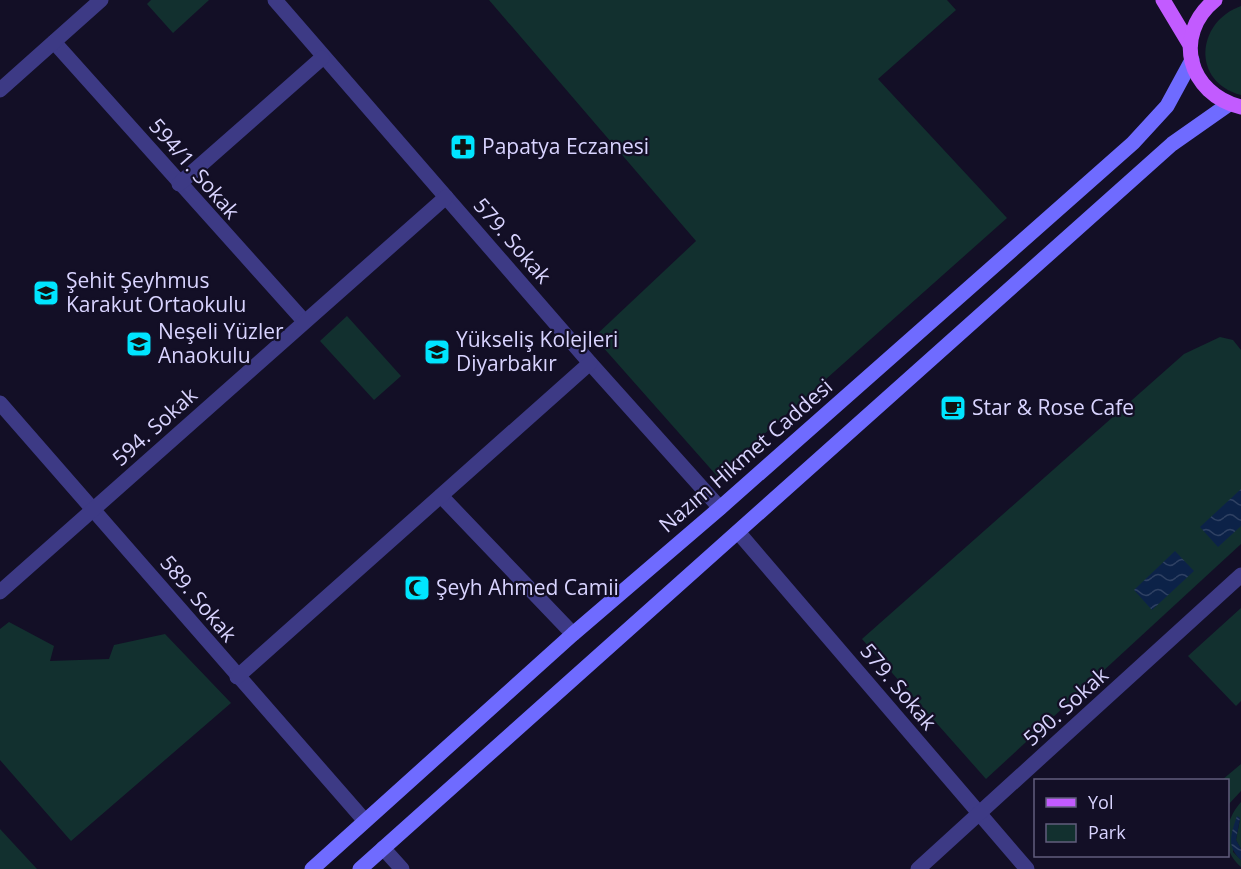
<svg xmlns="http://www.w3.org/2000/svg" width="1241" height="869" viewBox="0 0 1241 869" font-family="'Open Sans',sans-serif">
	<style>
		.green { fill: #12302f }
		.water { fill: url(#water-waves) }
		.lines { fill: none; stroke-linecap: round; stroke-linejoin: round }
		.minor { stroke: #3d3a85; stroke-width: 15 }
		.secondary { stroke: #6f6bff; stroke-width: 15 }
		.primary { stroke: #c25bff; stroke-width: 15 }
		.labels { text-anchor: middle; stroke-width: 4.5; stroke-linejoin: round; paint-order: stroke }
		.poi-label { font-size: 21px; fill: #d9d4ff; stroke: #130f26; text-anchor: start }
		.street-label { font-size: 21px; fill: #d9d4ff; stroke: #130f26 }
	</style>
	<defs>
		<pattern id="water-waves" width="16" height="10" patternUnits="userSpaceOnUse" patternTransform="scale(1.5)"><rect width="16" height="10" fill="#0c2248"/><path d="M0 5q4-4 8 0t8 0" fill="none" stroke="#2f4163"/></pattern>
	</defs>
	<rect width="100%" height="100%" fill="#130f26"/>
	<g class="green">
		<polygon points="151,0 209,0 173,33 147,4"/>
		<polygon points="489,0 947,0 956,10 878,79 1007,218 717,476 594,337 696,241"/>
		<path d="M1241,6V95C1191,82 1196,22 1241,6Z"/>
		<polygon points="347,316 401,376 374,400 320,341"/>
		<polygon points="1220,337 1233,340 1241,350 1241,544 986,779 862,639 1184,354"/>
		<polygon points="1241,608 1241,701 1236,706 1188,656"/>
		<polygon points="9,622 54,646 50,661 109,659 114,645 165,634 231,703 71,841 0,760 0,629"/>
		<polygon points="1241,764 1241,791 1228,805 1228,780 1222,780"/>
		<path d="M1241,802V849L1236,840L1240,819L1238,817L1233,852L1241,860V867C1220,849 1224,821 1241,802Z"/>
		<polygon points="0,829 37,869 0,869"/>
	</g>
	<g class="water">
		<polygon points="1241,489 1241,526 1218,547 1200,527"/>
		<polygon points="1175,551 1194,571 1152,610 1134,590"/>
		<path d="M1237,816L1240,818L1236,840L1241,849V860C1226,846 1231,834 1237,816Z"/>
	</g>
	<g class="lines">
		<g class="minor">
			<polyline points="275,0 590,363 720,508"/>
			<polyline points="54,42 304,321"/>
			<polyline points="0,90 101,0"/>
			<polyline points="179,184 322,58"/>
			<polyline points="0,403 365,821"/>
			<polyline points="441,496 573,634"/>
			<polyline points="738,532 1027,869"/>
			<polyline points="0,592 446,197"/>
			<polyline points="237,677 590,363"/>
			<polyline points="383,848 402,869"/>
			<polyline points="918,869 1241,575"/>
		</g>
		<g class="secondary">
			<polyline points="312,869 573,634 720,508 1133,143 1167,106 1192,60"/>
			<polyline points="360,869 1172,144 1229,104"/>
		</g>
		<g class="primary">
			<polyline points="1163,0 1190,45"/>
			<path d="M1215,0C1172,35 1188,94 1241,107"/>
		</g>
	</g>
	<defs>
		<g id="pharmacy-square" transform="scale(1.35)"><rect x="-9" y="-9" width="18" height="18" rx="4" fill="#00e5ff" stroke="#130f26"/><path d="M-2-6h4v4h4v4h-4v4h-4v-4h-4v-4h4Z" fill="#111"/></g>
		<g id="school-square" transform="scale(1.35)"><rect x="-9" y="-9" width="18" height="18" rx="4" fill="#00e5ff" stroke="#130f26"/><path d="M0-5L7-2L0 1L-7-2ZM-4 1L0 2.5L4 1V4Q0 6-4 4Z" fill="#111"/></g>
		<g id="cafe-square" transform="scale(1.35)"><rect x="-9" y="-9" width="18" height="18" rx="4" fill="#00e5ff" stroke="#130f26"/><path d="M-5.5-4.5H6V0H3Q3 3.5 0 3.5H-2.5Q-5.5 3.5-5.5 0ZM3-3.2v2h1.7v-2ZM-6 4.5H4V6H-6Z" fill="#111"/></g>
		<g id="mosque-square" transform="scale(1.35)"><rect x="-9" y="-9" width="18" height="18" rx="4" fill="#00e5ff" stroke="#130f26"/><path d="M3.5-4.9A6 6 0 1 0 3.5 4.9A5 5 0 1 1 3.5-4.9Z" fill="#111"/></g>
	</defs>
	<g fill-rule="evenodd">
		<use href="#pharmacy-square" x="463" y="147"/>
		<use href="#school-square" x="46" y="293"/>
		<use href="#school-square" x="139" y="344"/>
		<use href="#school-square" x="437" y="352"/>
		<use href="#cafe-square" x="953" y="408"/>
		<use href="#mosque-square" x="417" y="588"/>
	</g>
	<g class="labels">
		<g class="poi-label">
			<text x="482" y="154">Papatya Eczanesi</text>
			<text x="66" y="288">Şehit Şeyhmus<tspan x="66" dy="24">Karakut Ortaokulu</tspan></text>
			<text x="158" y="339">Neşeli Yüzler<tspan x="158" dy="24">Anaokulu</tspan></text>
			<text x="456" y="347">Yükseliş Kolejleri<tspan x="456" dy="24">Diyarbakır</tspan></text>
			<text x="972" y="415">Star &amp; Rose Cafe</text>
			<text x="436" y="595">Şeyh Ahmed Camii</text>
		</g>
		<g class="street-label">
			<text transform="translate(194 169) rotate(49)" y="7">594/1. Sokak</text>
			<text transform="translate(512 241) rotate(49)" y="7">579. Sokak</text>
			<text transform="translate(155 427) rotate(-42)" y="7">594. Sokak</text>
			<text transform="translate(746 456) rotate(-41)" y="7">Nazım Hikmet Caddesi</text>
			<text transform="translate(198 599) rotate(50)" y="7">589. Sokak</text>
			<text transform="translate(898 687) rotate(50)" y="7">579. Sokak</text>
			<text transform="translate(1066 707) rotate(-42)" y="7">590. Sokak</text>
		</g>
	</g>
	<rect x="1034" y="779" width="195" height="78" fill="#130f26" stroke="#625e7d" stroke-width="1.5"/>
	<rect x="1046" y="798" width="30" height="9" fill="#c25bff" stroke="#625e7d" stroke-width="1.5"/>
	<text x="1088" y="809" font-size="18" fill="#d9d4ff">Yol</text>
	<rect x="1046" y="824" width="30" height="18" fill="#12302f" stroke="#625e7d" stroke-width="1.5"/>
	<text x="1088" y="839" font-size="18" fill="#d9d4ff">Park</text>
</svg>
